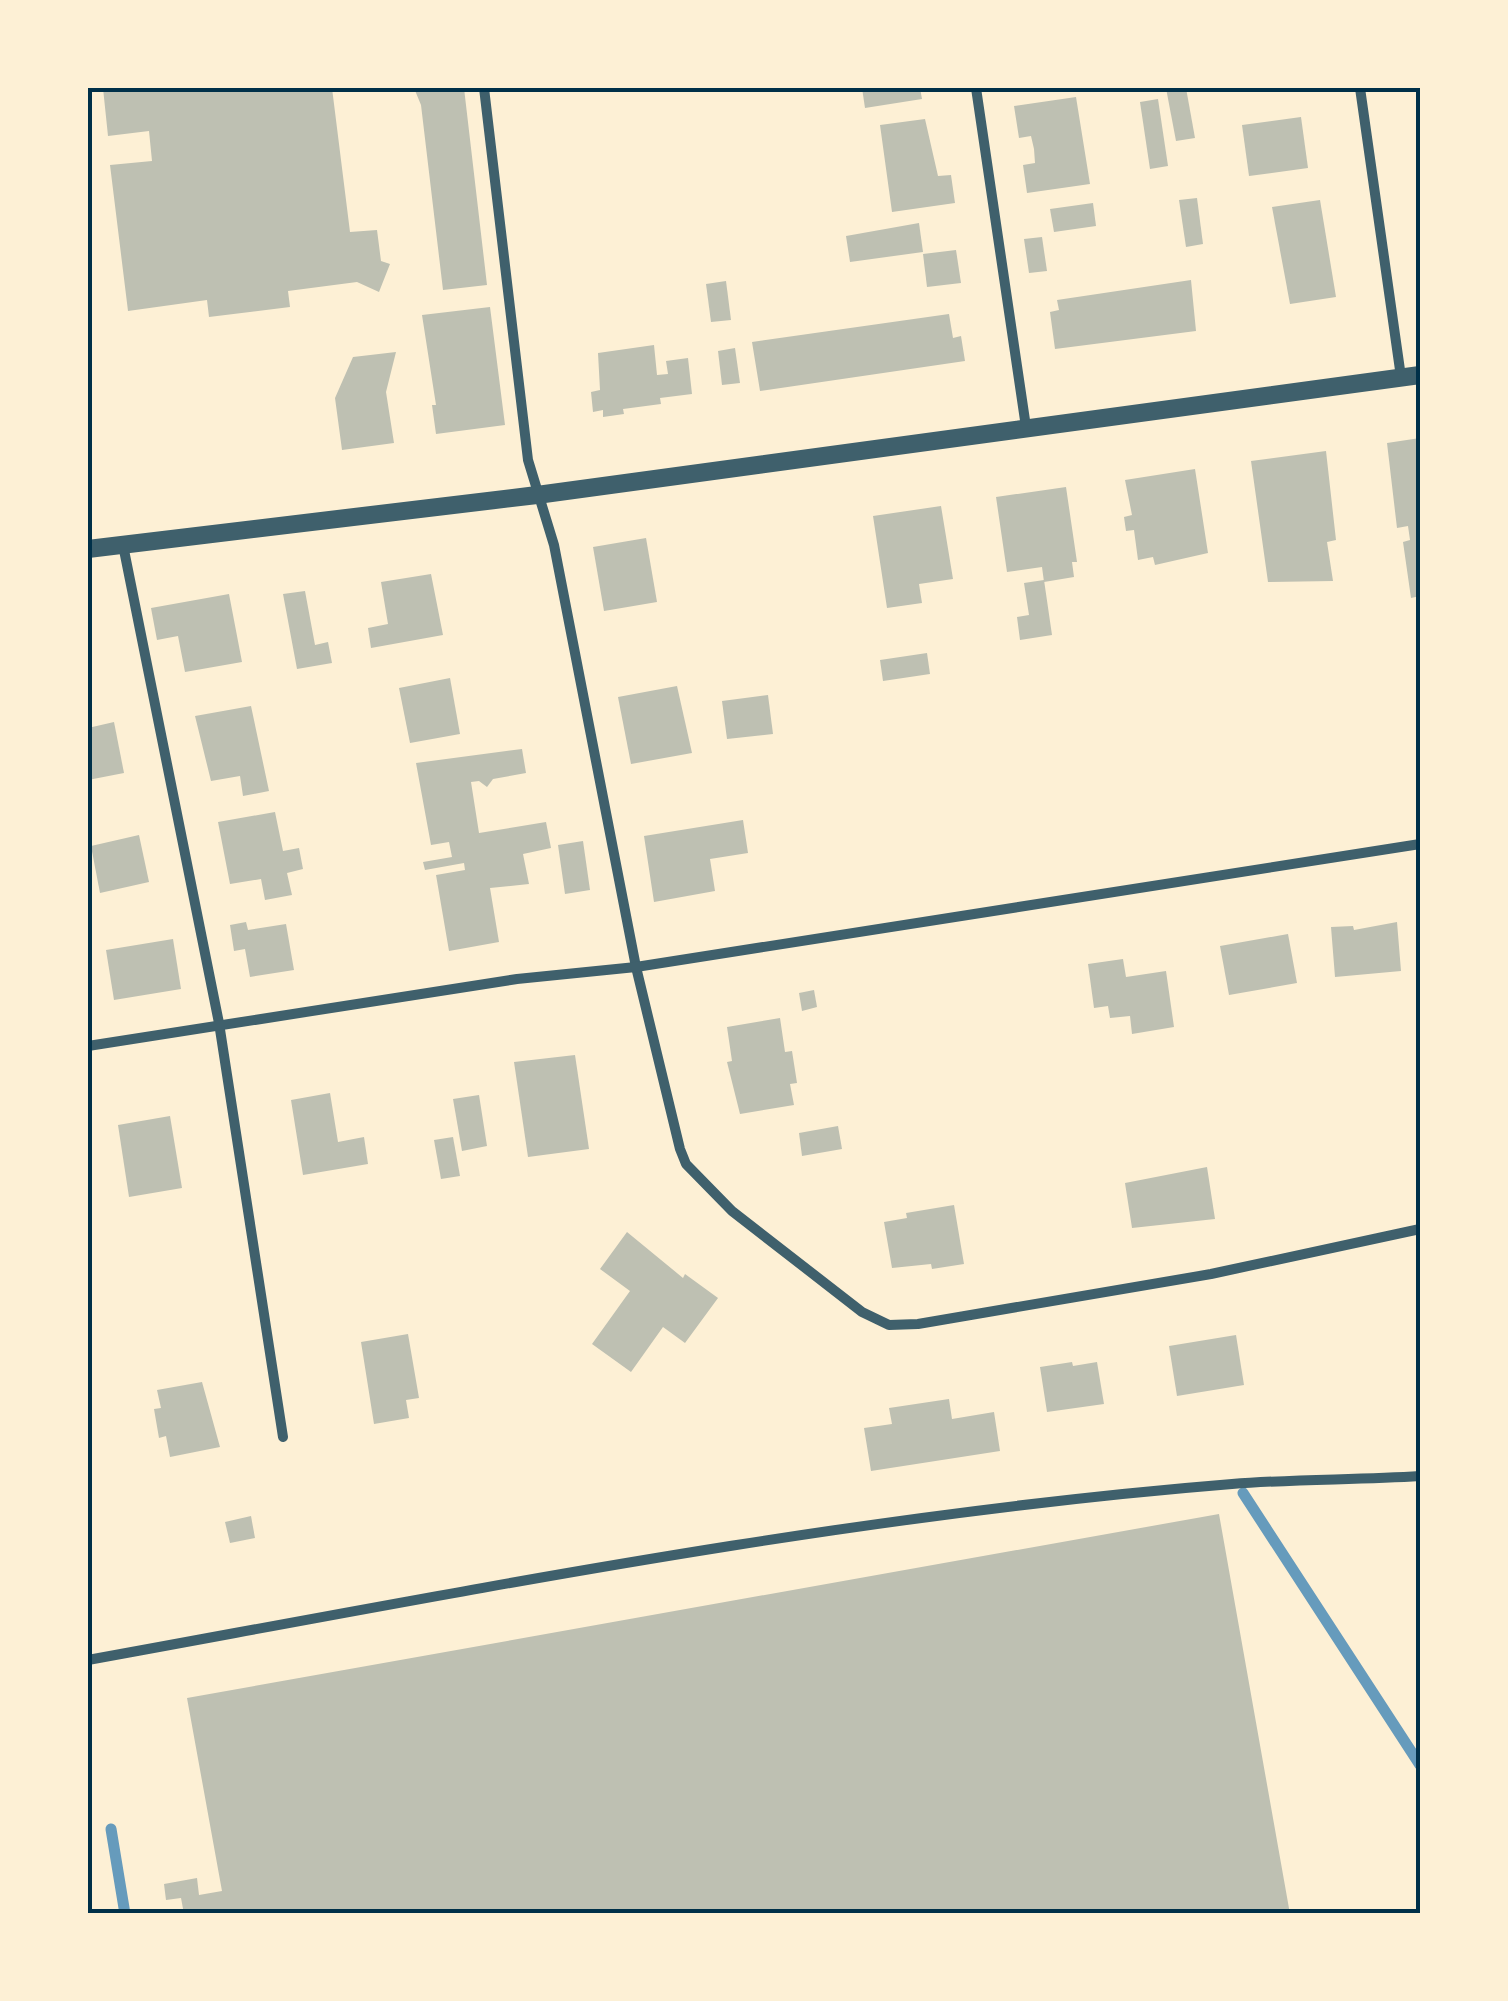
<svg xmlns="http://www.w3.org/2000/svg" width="1508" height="2001" viewBox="0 0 1508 2001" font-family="'Source Sans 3',sans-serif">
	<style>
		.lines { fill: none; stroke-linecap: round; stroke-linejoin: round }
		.stream { stroke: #669bbc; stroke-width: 11 }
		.building { fill: #bec0b2 }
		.minor { stroke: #3f606c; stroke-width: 10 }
		.tertiary { stroke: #3f606c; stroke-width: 18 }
		.neatline { fill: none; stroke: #003049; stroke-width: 4 }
	</style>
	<rect width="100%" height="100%" fill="#fdf0d5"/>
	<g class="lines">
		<g class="stream">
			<polyline points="1243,1493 1420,1765"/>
			<polyline points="111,1829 125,1914"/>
		</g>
	</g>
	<g class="building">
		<polygon points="103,88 332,88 350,232 377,230 381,261 390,264 379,292 357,282 288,291 290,307 209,317 207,300 128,311 110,165 152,161 149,131 108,136"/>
		<polygon points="414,88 464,88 487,285 443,290 421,105"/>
		<polygon points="862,88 920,88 922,99 865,108"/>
		<polygon points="1166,88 1186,88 1195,138 1176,141"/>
		<polygon points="1076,97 1090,184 1027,193 1023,165 1035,163 1034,149 1031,136 1019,138 1014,106"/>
		<polygon points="1158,99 1168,166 1150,169 1140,102"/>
		<polygon points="1301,117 1308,168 1249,176 1242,125"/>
		<polygon points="925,119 938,176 951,175 955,203 892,212 880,125"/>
		<polygon points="1197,198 1203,244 1186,247 1179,200"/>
		<polygon points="1320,200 1336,297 1290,304 1272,207"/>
		<polygon points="1093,203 1096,226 1054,232 1050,209"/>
		<polygon points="919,223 923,252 850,262 846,236"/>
		<polygon points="1042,237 1047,271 1029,273 1024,239"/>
		<polygon points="956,250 961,283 927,287 923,254"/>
		<polygon points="1191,280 1196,331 1055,349 1050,312 1059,310 1057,300"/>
		<polygon points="726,281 731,320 711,322 706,284"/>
		<polygon points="490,307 505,425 436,434 432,405 436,405 422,315"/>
		<polygon points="949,314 953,338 961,336 965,361 760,391 752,342"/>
		<polygon points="654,345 657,375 668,374 666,361 688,358 692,394 660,398 661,404 623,409 624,414 603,417 603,410 593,412 591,392 600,390 598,353"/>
		<polygon points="735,348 740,383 722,385 718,351"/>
		<polygon points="396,352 386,392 394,443 342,450 335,398 353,357"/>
		<polygon points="1420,438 1420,596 1411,598 1403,542 1410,540 1408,526 1397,528 1387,443"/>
		<polygon points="1326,451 1336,540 1327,542 1333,581 1268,582 1251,461"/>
		<polygon points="1195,469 1208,553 1155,565 1153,557 1138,560 1134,530 1126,531 1124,517 1132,515 1125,480"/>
		<polygon points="1066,487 1077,562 1072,562 1074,577 1044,582 1042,567 1007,572 996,497"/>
		<polygon points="941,506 953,579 919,584 922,603 887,608 873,516"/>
		<polygon points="646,538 657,602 604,611 593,547"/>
		<polygon points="431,574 443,635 371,648 368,628 388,624 381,582"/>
		<polygon points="1044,580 1052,635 1020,640 1017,617 1029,615 1024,583"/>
		<polygon points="305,591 315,645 328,642 332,663 297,669 283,594"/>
		<polygon points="229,594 242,662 185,672 178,636 157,640 151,608"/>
		<polygon points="927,653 930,674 883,681 880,660"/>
		<polygon points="450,678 460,734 410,743 399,688"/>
		<polygon points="677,686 692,753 631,764 618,697"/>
		<polygon points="768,695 773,734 727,739 722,701"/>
		<polygon points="251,706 269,791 243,796 240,776 211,781 195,716"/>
		<polygon points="114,722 124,773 88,780 88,728"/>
		<polygon points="522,749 526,773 493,779 487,787 479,781 471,782 479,833 546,822 551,848 523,854 529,884 490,888 499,942 449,951 436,875 465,870 464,863 425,870 423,862 452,857 449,842 431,845 416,763"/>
		<polygon points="275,812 283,851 299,848 303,869 287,873 292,895 265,900 261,879 230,884 218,822"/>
		<polygon points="743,820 748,853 710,859 715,891 654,902 644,836"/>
		<polygon points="139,835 149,882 100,893 91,846"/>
		<polygon points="583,841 590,890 565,894 558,845"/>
		<polygon points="246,922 248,930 286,924 294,970 250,977 245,949 234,951 230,925"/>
		<polygon points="1397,922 1401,971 1335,977 1331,927 1353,926 1354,930"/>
		<polygon points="1288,934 1297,983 1229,995 1220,946"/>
		<polygon points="173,939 181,989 114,1000 106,950"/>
		<polygon points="1123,959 1126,977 1166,971 1174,1027 1132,1034 1130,1016 1110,1018 1108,1006 1094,1008 1088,964"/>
		<polygon points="814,990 817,1007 802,1011 799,993"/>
		<polygon points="780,1018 785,1052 792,1051 797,1083 790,1084 794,1105 740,1114 727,1062 732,1061 727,1027"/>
		<polygon points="575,1055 589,1149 528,1157 514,1062"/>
		<polygon points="330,1093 338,1142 364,1137 368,1164 303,1175 291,1100"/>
		<polygon points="479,1095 487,1146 462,1151 453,1099"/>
		<polygon points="170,1116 182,1188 129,1197 118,1125"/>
		<polygon points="838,1126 842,1149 802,1156 799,1133"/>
		<polygon points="453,1137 460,1176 441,1179 434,1140"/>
		<polygon points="1207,1167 1215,1219 1132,1228 1125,1183"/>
		<polygon points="954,1205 964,1264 932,1269 931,1264 892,1268 884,1222 907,1218 906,1213"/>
		<polygon points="627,1232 683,1278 685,1274 718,1298 685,1343 663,1327 631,1372 592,1344 630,1291 600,1269"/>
		<polygon points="408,1334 419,1398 406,1400 409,1418 374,1424 361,1342"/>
		<polygon points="1236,1335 1244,1385 1177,1396 1169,1346"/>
		<polygon points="1072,1362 1073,1366 1097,1362 1104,1404 1047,1412 1040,1367"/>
		<polygon points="202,1382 220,1447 170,1457 166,1436 159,1438 154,1409 161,1408 157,1390"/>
		<polygon points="949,1399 952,1419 994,1412 1000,1451 871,1471 864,1428 892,1424 889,1408"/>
		<polygon points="1219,1514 1290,1914 184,1914 181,1898 166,1900 164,1884 197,1878 199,1895 222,1891 187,1698"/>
		<polygon points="251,1516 255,1538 230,1543 225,1522"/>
	</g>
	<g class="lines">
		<g class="minor">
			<polyline points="484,88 528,460 554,545 636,967 680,1149 686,1164 732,1211 862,1312 889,1325 918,1324 1211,1274 1420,1229"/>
			<polyline points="976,88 1026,427"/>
			<polyline points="1360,88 1401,377"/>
			<polyline points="123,545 219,1023 283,1437"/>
			<polyline points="88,1046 517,979 636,967 1420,844"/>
			<path d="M88,1660C467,1591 847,1515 1232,1484C1294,1479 1358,1480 1420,1476"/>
		</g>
		<polyline class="tertiary" points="88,549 537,495 1420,375"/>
	</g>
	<rect width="1508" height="2001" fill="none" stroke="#fdf0d5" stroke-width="180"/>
	<rect x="90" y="90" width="1328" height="1821" class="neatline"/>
</svg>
